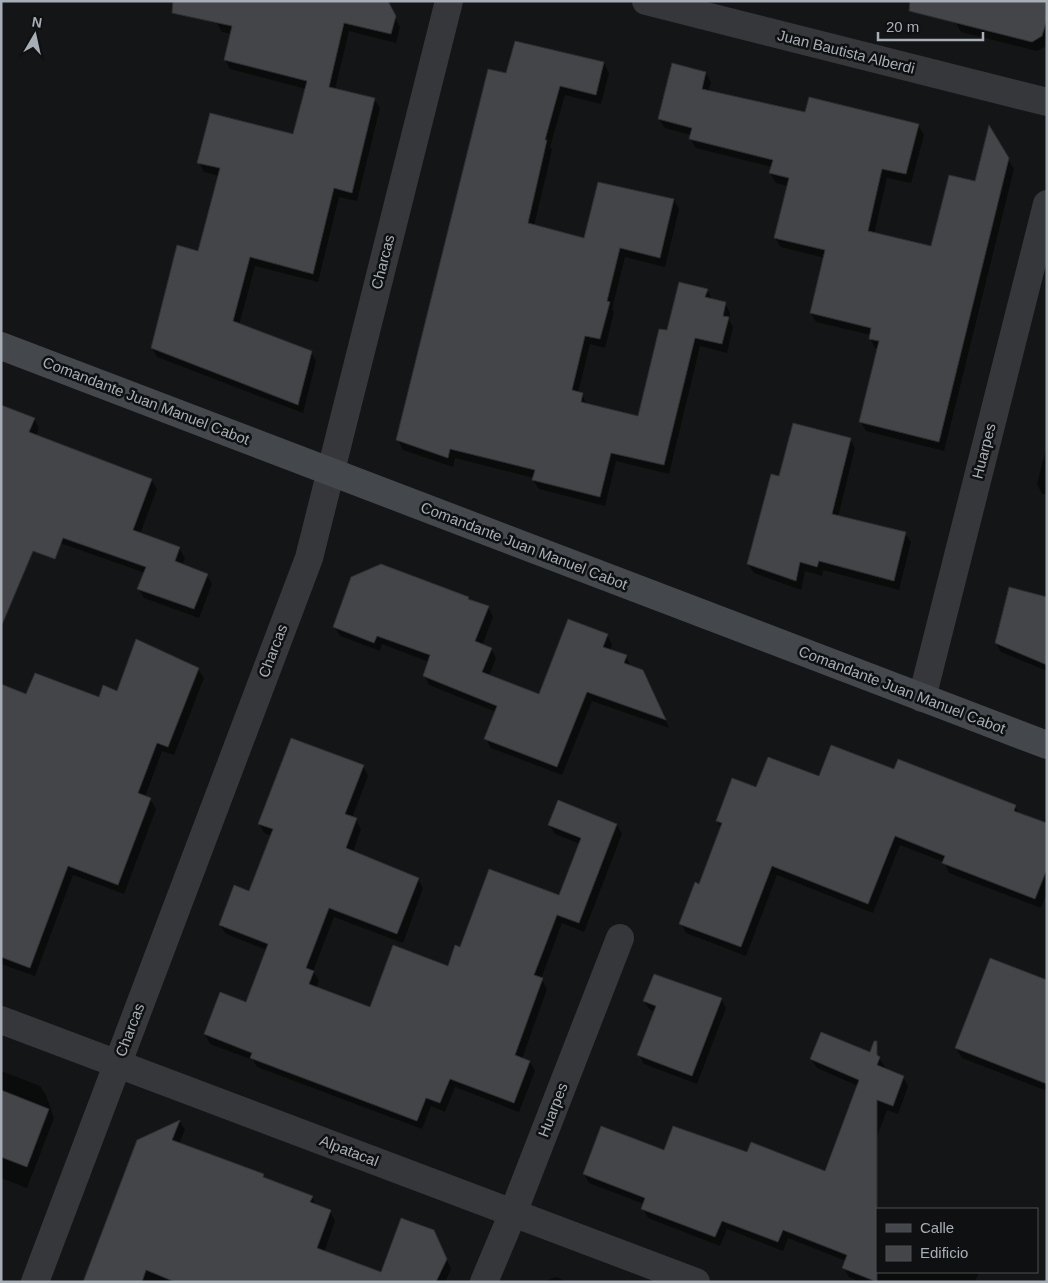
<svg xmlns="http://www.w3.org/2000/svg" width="1048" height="1283" viewBox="0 0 1048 1283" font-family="Helvetica,sans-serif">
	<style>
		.shadow { fill: #0007 }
		.building { fill: #434549; stroke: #2e2f32 }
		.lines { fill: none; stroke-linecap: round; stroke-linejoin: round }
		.minor { stroke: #36373b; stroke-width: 28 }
		.secondary { stroke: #44474b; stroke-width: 28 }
		.labels { text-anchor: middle; stroke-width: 5; stroke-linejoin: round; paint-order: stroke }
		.street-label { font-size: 15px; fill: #a7aeb5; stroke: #0f1011 }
	</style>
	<rect width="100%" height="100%" fill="#141516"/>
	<g class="shadow">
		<polygon points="387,1 400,27 396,43 349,31 335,89 374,99 380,108 357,201 339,197 318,282 255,266 239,325 311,352 316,361 303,413 157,357 152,348 198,252 219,176 204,172 199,162 294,135 306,89 230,69 225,60 231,34 222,32 216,22"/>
		<polygon points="1047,1 1047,46 1037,51 961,32 956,23"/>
		<polygon points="604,63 609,73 601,104 565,95 550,147 552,150 534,226 585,239 674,200 679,209 665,267 625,257 612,309 614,312 605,348 590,344 578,393 582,394 587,405 639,418 668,332 707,290 712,299 725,303 730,313 729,320 733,327 727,353 700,346 669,474 616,461 605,506 539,489 533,480 534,478 455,458 453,467 403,450 398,440 507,75"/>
		<polygon points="706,73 711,82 708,92 806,114 918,125 924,135 911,183 887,178 874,234 932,248 976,182 989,128 1014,169 944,451 866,431 861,422 878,348 875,348 870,338 871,335 816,322 811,313 825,258 781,247 775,238 788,186 776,183 770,173 772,167 696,148 690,139 691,135 665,128 659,119"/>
		<polygon points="1,412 34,419 39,428 36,436 151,480 157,489 140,534 179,548 185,558 182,565 207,575 212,584 199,618 144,598 139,589 145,573 1,522"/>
		<polygon points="850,439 855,448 838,517 905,533 911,542 899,590 823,570 822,576 805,571 801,590 754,573 748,564"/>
		<polygon points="1047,445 1047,495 1042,494 1037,484"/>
		<polygon points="468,598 470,601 488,607 493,617 482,646 491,649 496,658 489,676 540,695 607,635 612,644 610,651 626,656 631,667 648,680 669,728 592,701 562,775 491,748 486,739 496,712 429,685 424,675 429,662 382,644 380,651 340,636 334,626"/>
		<polygon points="1047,599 1047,671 1001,652 996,643"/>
		<polygon points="198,669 204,678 174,755 162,751 145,797 150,799 156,809 124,894 73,875 35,976 1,964 1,914 99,699"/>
		<polygon points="363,766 368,776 352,818 356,820 361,829 353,852 418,879 423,888 403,943 334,917 313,971 319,981 316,988 371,1009 448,967 461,949 560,897 580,844 555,834 549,825 617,825 622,834 584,932 562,923 541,979 547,989 522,1059 530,1062 535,1071 519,1112 455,1087 445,1112 431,1106 422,1129 257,1067 253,1060 210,1044 205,1034 247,1003 267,950 226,934 220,925 250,893 272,836 264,833 259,824"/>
		<polygon points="894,771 1015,806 1020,815 1047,825 1047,892 1041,908 949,873 944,862 900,845 873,913 777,875 746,956 686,933 681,924 700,886 721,828 717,821 757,789 819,778"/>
		<polygon points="1047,981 1047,1091 962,1058 956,1048"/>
		<polygon points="721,999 726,1008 697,1084 644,1064 639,1055 655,1012 650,1010 644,1001"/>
		<polygon points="879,1058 885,1067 884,1069 903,1077 908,1086 898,1114 887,1110 868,1160 858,1086 817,1068 811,1059"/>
		<polygon points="1,1071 40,1086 46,1095 54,1118 27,1188 1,1178"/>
		<polygon points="180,1122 185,1130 179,1144 263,1175 265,1179 312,1197 317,1207 330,1211 335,1221 324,1252 375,1282 85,1282 138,1141"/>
		<polygon points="664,1152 877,1272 979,1272 975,1282 860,1282 849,1277 844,1268 846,1261 788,1238 783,1251 727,1229 720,1246 648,1218 643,1209 644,1204 589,1183 584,1174"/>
		<polygon points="434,1231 451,1269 445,1282 379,1282"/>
		<polygon points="556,1277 568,1282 543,1282"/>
	</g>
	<g class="building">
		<polygon points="173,1 388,1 396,16 391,34 344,23 329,87 375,98 352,193 334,188 313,274 250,257 233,321 312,351 298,405 151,348 177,245 198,251 220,168 197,163 210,113 293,134 307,81 224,60 232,26 172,13"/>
		<polygon points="910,1 1047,1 1047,19 1042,36 1032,42 909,11"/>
		<polygon points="515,41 604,62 596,95 560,86 545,140 547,140 528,223 584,238 598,182 674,199 660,258 620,248 607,301 610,302 600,339 585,336 572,390 583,393 581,402 638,416 659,329 667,330 679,282 708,289 705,297 726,302 723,316 729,317 722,344 695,338 664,465 611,453 600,497 532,480 535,470 450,449 448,458 396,440 488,69 506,73"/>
		<polygon points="672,63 706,72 702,89 805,112 809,97 919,124 906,174 882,169 868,231 931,246 949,175 975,181 989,125 1009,158 939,442 859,422 879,341 869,339 871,328 810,313 825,250 774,238 789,178 769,173 773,160 689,139 692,128 658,119"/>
		<polygon points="1,405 35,418 29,432 152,479 133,530 180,547 175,561 208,574 194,609 137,589 146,567 63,538 55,559 33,551 1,627"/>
		<polygon points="793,423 851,438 832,514 906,532 894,581 819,561 817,567 800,562 796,581 747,564 771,474 779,476"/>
		<polygon points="381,564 469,597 468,599 489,606 475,641 492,648 482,672 539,694 568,619 608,634 603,647 627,655 624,663 643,670 666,720 587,692 557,767 484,739 497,706 423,676 430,655 377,636 374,643 333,627 351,577"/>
		<polygon points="1009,587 1047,597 1047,665 995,643"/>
		<polygon points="136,639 199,668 168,747 157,743 138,793 151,798 118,885 68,866 30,968 1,957 1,684 26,694 35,673 99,697 103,685 117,691"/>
		<polygon points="291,738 364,765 345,814 357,818 346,848 419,878 397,934 329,908 306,968 314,971 309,984 370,1007 393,945 448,966 455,945 460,947 489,869 559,895 581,838 548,825 558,800 617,824 579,923 557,915 534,975 543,978 515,1055 530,1061 514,1103 450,1079 440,1103 426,1098 417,1121 250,1058 252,1053 204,1034 220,992 246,1002 268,944 219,925 234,885 249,891 273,829 258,824"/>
		<polygon points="831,745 894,769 898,759 1016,805 1014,811 1047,823 1047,869 1035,899 942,863 945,856 895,836 868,904 772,866 741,947 679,924 695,882 699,884 722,823 716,821 732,778 756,787 768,757 819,776"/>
		<polygon points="990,958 1047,980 1047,1084 955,1048"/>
		<polygon points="654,974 722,998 692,1076 637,1055 656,1006 643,1001"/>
		<polygon points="821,1032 870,1052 874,1041 877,1041 877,1055 880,1057 877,1065 904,1076 893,1106 877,1100 877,1282 842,1268 847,1255 783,1230 778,1242 722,1221 715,1237 641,1209 645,1198 583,1174 601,1126 664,1150 673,1126 747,1152 751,1142 825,1171 859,1080 810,1059"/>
		<polygon points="1,1090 49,1109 27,1167 1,1157"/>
		<polygon points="180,1120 172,1140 264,1174 263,1177 313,1196 310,1202 331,1210 317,1248 381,1272 401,1218 434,1230 447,1259 436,1282 175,1282 146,1270 142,1282 83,1282 137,1140"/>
	</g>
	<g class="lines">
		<g class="minor">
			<polyline points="646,1 1047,102"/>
			<polyline points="922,698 1047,204"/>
			<polyline points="1,1020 696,1282"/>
			<polyline points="35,1282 309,558 449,1"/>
			<polyline points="484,1282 513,1213 620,938"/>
		</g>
		<polyline class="secondary" points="1,346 1047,745"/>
	</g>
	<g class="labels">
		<g class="street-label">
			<text transform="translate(846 52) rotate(14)" y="5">Juan Bautista Alberdi</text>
			<text transform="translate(383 262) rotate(-76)" y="5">Charcas</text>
			<text transform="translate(146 401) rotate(21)" y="5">Comandante Juan Manuel Cabot</text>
			<text transform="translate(984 451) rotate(-76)" y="5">Huarpes</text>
			<text transform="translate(524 546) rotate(21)" y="5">Comandante Juan Manuel Cabot</text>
			<text transform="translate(273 651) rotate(-69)" y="5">Charcas</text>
			<text transform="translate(902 690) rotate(21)" y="5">Comandante Juan Manuel Cabot</text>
			<text transform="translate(130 1030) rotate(-69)" y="5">Charcas</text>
			<text transform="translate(553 1110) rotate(-69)" y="5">Huarpes</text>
			<text transform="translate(349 1151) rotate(21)" y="5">Alpatacal</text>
		</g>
	</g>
	<rect width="1048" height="1283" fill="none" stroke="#a7aeb5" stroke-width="5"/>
	<rect x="876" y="1208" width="162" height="65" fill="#0f1011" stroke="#4c4f53"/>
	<rect x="886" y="1224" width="25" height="8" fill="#44474b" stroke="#4c4f53"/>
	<text x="920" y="1233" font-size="15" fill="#a7aeb5">Calle</text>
	<rect x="886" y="1246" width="25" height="15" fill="#434549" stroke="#4c4f53"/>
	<text x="920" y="1258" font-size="15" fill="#a7aeb5">Edificio</text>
	<g transform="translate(35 35) rotate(9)" stroke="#0f1011" stroke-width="4" paint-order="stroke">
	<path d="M0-4L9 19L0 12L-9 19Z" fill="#a7aeb5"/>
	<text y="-8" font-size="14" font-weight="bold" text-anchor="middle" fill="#a7aeb5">N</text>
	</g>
	<path d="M878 32v8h105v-8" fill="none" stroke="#a7aeb5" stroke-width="2.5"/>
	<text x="886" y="32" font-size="15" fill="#a7aeb5" stroke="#0f1011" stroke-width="4" paint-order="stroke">20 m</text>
</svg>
